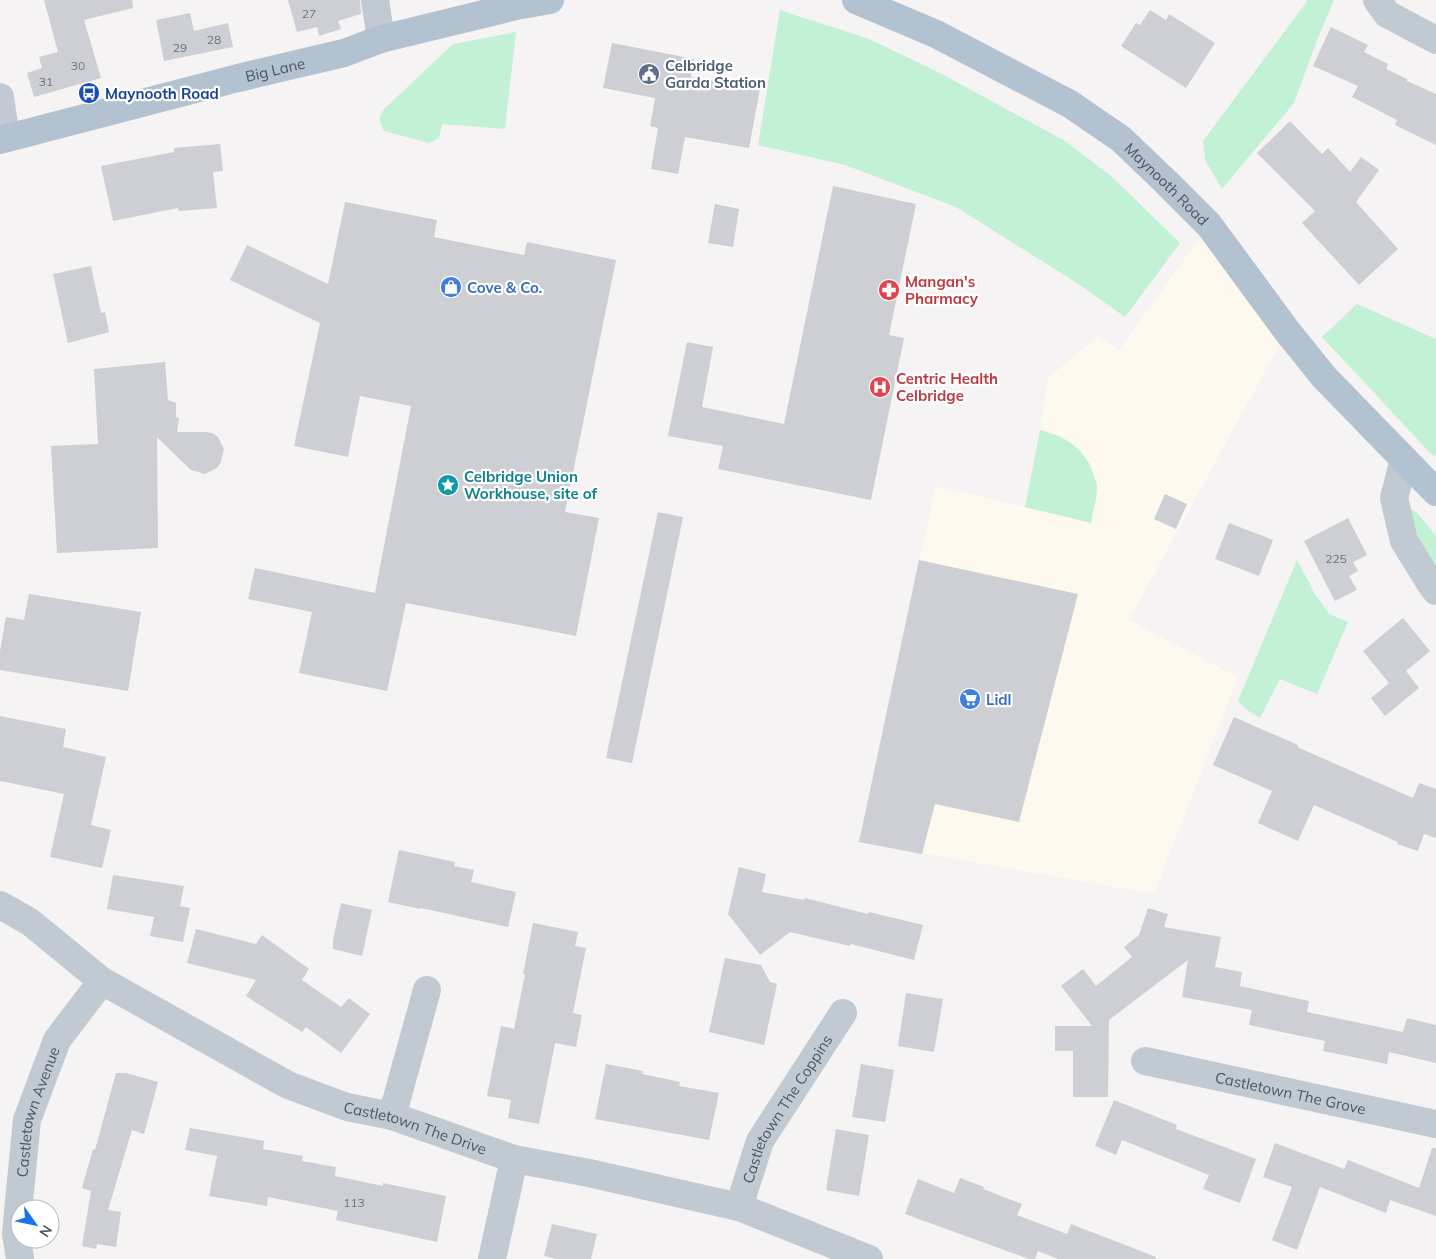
<svg xmlns="http://www.w3.org/2000/svg" width="1436" height="1259" font-family="Mulish,sans-serif">
	<style>
		.commercial { fill: #fdf9ef }
		.green { fill: #c3f1d5 }
		.building { fill: #cdcfd5 }
		.lines { fill: none; stroke-linecap: round; stroke-linejoin: round }
		.minor { stroke: #c1cad2; stroke-width: 28 }
		.major { stroke: #b3c2d1; stroke-width: 28 }
		.labels { text-anchor: middle; dominant-baseline: central; stroke-width: 4.5; stroke-linejoin: round; paint-order: stroke }
		.number-label { font-size: 12px; fill: #6b747e }
		.service-label { font-size: 15px; font-weight: bold; fill: #4e5e75; stroke: #fff; text-anchor: start }
		.street-label { font-size: 15px; fill: #4a5661; stroke: #fff }
		.transit-label { font-size: 15px; font-weight: bold; fill: #164399; stroke: #fff; text-anchor: start }
		.health-label { font-size: 15px; font-weight: bold; fill: #be3a42; stroke: #fff; text-anchor: start }
		.shop-label { font-size: 15px; font-weight: bold; fill: #366cbe; stroke: #fff; text-anchor: start }
		.culture-label { font-size: 15px; font-weight: bold; fill: #0d838f; stroke: #fff; text-anchor: start }
	</style>
	<rect width="100%" height="100%" fill="#f5f3f3"/>
	<polygon class="commercial" points="1209,225 1287,331 1129,620 1238,677 1154,894 859,842 928,521 935,486 1025,507 1040,430 1048,378 1098,336 1119,350"/>
	<g class="green">
		<polygon points="1308,0 1334,0 1317,40 1294,103 1222,189 1205,160 1203,141"/>
		<polygon points="780,10 869,39 940,73 1065,141 1110,175 1180,243 1125,317 1080,285 956,207 845,165 758,145"/>
		<polygon points="516,32 505,129 442,124 439,138 429,143 384,131 379,120 383,110 453,44"/>
		<polygon points="1357,304 1436,339 1436,456 1432,455 1322,337"/>
		<path d="M1040,430C1066,436 1087,450 1094,476C1095,480 1097,484 1097,487C1097,499 1093,511 1091,523L1025,507Z"/>
		<polygon points="1407,507 1417,513 1436,536 1436,572 1410,525"/>
		<polygon points="1297,560 1315,594 1329,614 1348,622 1317,694 1280,679 1260,718 1247,710 1238,701"/>
	</g>
	<g class="building">
		<polygon points="44,0 132,0 133,8 84,20 101,78 34,97 27,73 42,68 39,57 58,52"/>
		<polygon points="288,0 360,0 361,14 338,21 341,29 319,36 317,27 297,32"/>
		<polygon points="1150,10 1166,20 1169,14 1215,43 1186,88 1121,46 1136,23 1140,25"/>
		<polygon points="190,13 194,31 228,23 233,47 164,61 156,20"/>
		<polygon points="1331,27 1368,45 1364,52 1388,64 1386,69 1407,79 1407,81 1436,94 1436,145 1395,125 1397,120 1352,97 1358,86 1313,66"/>
		<polygon points="612,43 694,59 691,77 760,89 749,148 685,137 678,174 651,169 658,128 650,126 655,98 603,88"/>
		<polygon points="1290,121 1322,154 1328,148 1350,172 1361,157 1379,170 1356,202 1398,249 1359,285 1302,223 1315,211 1257,153"/>
		<polygon points="220,144 223,171 213,172 217,208 179,211 178,208 113,221 101,166 174,152 174,148"/>
		<polygon points="833,186 916,204 889,335 904,338 871,500 718,469 723,446 668,436 687,342 713,347 702,407 784,424"/>
		<polygon points="345,202 437,220 434,237 524,255 527,242 616,260 565,512 599,518 576,636 406,603 387,691 299,673 312,612 248,599 255,568 375,593 411,406 360,396 348,457 294,446 320,323 230,280 247,245 328,284"/>
		<polygon points="715,204 739,209 733,247 708,243"/>
		<polygon points="91,266 101,313 105,312 109,332 68,343 53,274"/>
		<polygon points="165,362 168,400 176,403 176,417 179,418 177,432 206,432 212,433 218,437 224,449 221,462 217,468 205,474 191,470 157,437 158,548 57,553 51,446 98,444 94,369"/>
		<polygon points="1165,494 1187,504 1176,529 1154,519"/>
		<polygon points="658,512 683,517 632,763 606,758"/>
		<polygon points="1348,518 1367,555 1353,562 1358,571 1349,576 1357,590 1335,601 1304,541"/>
		<polygon points="1229,523 1273,540 1259,576 1215,559"/>
		<polygon points="919,560 1078,594 1019,822 935,804 922,854 859,842"/>
		<polygon points="29,594 141,612 128,691 0,670 0,651 6,617 24,620"/>
		<polygon points="1403,618 1430,651 1406,671 1419,688 1385,716 1371,698 1389,683 1363,651"/>
		<polygon points="0,716 66,729 63,747 106,757 91,825 111,830 102,868 50,857 64,794 0,781"/>
		<polygon points="1234,717 1298,745 1297,747 1413,798 1419,783 1436,789 1436,838 1424,834 1418,851 1397,844 1398,842 1314,805 1298,841 1258,823 1272,791 1213,765"/>
		<polygon points="399,850 455,862 454,866 474,870 471,882 516,892 508,927 421,908 420,909 388,902"/>
		<polygon points="739,867 766,874 762,892 804,900 805,898 868,914 869,912 923,925 914,960 851,944 850,946 790,932 760,955 728,914"/>
		<polygon points="113,875 184,886 180,906 190,908 183,942 150,936 154,917 107,909"/>
		<polygon points="341,903 372,910 362,956 333,949 333,940"/>
		<polygon points="1148,908 1168,914 1164,927 1221,937 1215,967 1242,972 1240,986 1309,1001 1307,1012 1403,1032 1407,1018 1436,1025 1436,1063 1389,1052 1387,1064 1323,1051 1325,1041 1249,1025 1252,1010 1182,997 1188,960 1109,1020 1108,1097 1073,1097 1073,1051 1055,1051 1055,1026 1092,1026 1061,986 1083,969 1096,986 1132,957 1124,947 1139,935"/>
		<polygon points="533,923 578,932 575,946 586,948 573,1013 582,1015 576,1047 555,1043 539,1124 508,1118 511,1100 487,1096 501,1026 514,1029 525,974 523,974"/>
		<polygon points="196,929 256,944 262,935 309,969 302,980 341,1007 349,998 370,1014 341,1053 306,1027 302,1032 246,996 256,980 187,963"/>
		<polygon points="725,958 761,965 770,982 777,984 764,1045 709,1032"/>
		<polygon points="906,993 943,999 934,1052 898,1046"/>
		<polygon points="606,1064 643,1071 642,1074 680,1082 679,1086 719,1093 709,1140 595,1119"/>
		<polygon points="861,1064 894,1070 885,1122 852,1117"/>
		<polygon points="116,1073 126,1073 158,1082 144,1134 132,1130 108,1210 121,1212 116,1247 97,1244 96,1249 82,1246 91,1191 82,1188 93,1149 95,1150"/>
		<polygon points="1114,1100 1177,1125 1176,1129 1256,1159 1240,1203 1203,1189 1209,1175 1122,1140 1116,1155 1095,1146"/>
		<polygon points="190,1128 264,1141 263,1149 303,1156 302,1161 336,1167 335,1176 383,1186 383,1183 446,1196 437,1242 336,1220 338,1211 268,1197 267,1206 209,1196 217,1156 185,1150"/>
		<polygon points="836,1129 869,1135 859,1196 826,1190"/>
		<polygon points="1275,1143 1344,1169 1348,1160 1419,1188 1432,1148 1436,1148 1436,1216 1390,1200 1386,1213 1320,1187 1297,1250 1272,1240 1292,1187 1263,1177"/>
		<polygon points="960,1178 984,1187 983,1189 1022,1204 1017,1215 1067,1234 1071,1224 1156,1257 1156,1259 1058,1259 1038,1251 1035,1259 1029,1259 905,1214 918,1179 954,1193"/>
		<polygon points="552,1224 597,1234 591,1259 556,1259 544,1256"/>
	</g>
	<g class="lines">
		<g class="minor">
			<polyline points="375,0 381,39"/>
			<polyline points="1377,0 1387,14 1436,40"/>
			<polyline points="0,97 6,138"/>
			<polyline points="1404,459 1394,498 1404,541 1430,583 1436,591"/>
			<path id="s1" d="M0,905L30,922L102,981L288,1085L347,1107L392,1116L514,1159L589,1173L739,1207L869,1259"/>
			<path id="s2" d="M1145,1061L1436,1124"/>
			<polyline points="392,1116 427,990"/>
			<path id="s3" d="M739,1207L760,1141L843,1013"/>
			<path id="s4" d="M20,1259L16,1234L18,1211L27,1120L57,1040L102,981"/>
			<polyline points="492,1259 514,1159"/>
		</g>
		<g class="major">
			<path id="s5" d="M856,0L936,34L1070,104L1121,139L1166,182L1209,225L1287,331L1324,377L1436,492"/>
			<path id="s6" d="M0,140L238,78L344,53L381,39L516,6L550,0"/>
		</g>
	</g>
	<defs>
		<g id="civic-disc" transform="scale(1.125)"><circle r="9.5" fill="#5c6f8a" stroke="#fff"/><path d="M-.6-6.5H3V-4.5H.6V-3L4-1V1h2V6H-6V1h2V-1L-.6-3ZM-1.2 2.5V6h2.4V2.5Z" fill="#fff"/></g>
		<g id="bus-disc" transform="scale(1.125)"><circle r="9.5" fill="#1a4fb4" stroke="#fff"/><path d="M-5-6H5V4H4V6H2V4H-2V6H-4V4H-5ZM-3.5-4V0h7V-4ZM-3.5 1.2v1.5H-2V1.2ZM2 1.2v1.5H3.5V1.2Z" fill="#fff"/></g>
		<g id="shop-disc" transform="scale(1.125)"><circle r="9.5" fill="#3f7fe0" stroke="#fff"/><path d="M-5-2.5h2.3a2.7 3.5 0 0 1 5.4 0H5L5.5 6h-11ZM-1.5-2.5h3a1.5 2.3 0 0 0-3 0Z" fill="#fff"/></g>
		<g id="pharmacy-disc" transform="scale(1.125)"><circle r="9.5" fill="#e0444e" stroke="#fff"/><path d="M-2-6h4v4h4v4h-4v4h-4v-4h-4v-4h4Z" fill="#fff"/></g>
		<g id="hospital-disc" transform="scale(1.125)"><circle r="9.5" fill="#e0444e" stroke="#fff"/><path d="M-5-5h3v3.5h4V-5h3V5h-3V1.5h-4V5h-3Z" fill="#fff"/></g>
		<g id="sight-disc" transform="scale(1.125)"><circle r="9.5" fill="#0f9aa8" stroke="#fff"/><path d="M0-6L1.8-2.2L6-1.7L2.9 1.2L3.7 5.4L0 3.3L-3.7 5.4L-2.9 1.2L-6-1.7L-1.8-2.2Z" fill="#fff"/></g>
		<g id="supermarket-disc" transform="scale(1.125)"><circle r="9.5" fill="#3f7fe0" stroke="#fff"/><path d="M-6-5.5h2.5l.6 2H6L4.5 2H-2.5L-4.4-4H-6ZM-1.5 3.2a1.3 1.3 0 1 0 .1 0ZM3 3.2a1.3 1.3 0 1 0 .1 0Z" fill="#fff"/></g>
	</defs>
	<g fill-rule="evenodd">
		<use href="#civic-disc" x="649" y="74"/>
		<use href="#bus-disc" x="89" y="93"/>
		<use href="#shop-disc" x="451" y="287"/>
		<use href="#pharmacy-disc" x="889" y="290"/>
		<use href="#hospital-disc" x="880" y="387"/>
		<use href="#sight-disc" x="448" y="485"/>
		<use href="#supermarket-disc" x="970" y="699"/>
	</g>
	<g class="labels">
		<g class="number-label">
			<text x="309" y="13">27</text>
			<text x="214" y="39">28</text>
			<text x="180" y="47">29</text>
			<text x="78" y="65">30</text>
			<text x="46" y="81">31</text>
			<text x="1336" y="558">225</text>
			<text x="354" y="1202">113</text>
		</g>
		<g class="service-label">
			<text x="665" y="65">Celbridge<tspan x="665" dy="17">Garda Station</tspan></text>
		</g>
		<g class="street-label">
			<text stroke="none"><textPath href="#s6" startOffset="284">Big Lane</textPath></text>
			<text stroke="none"><textPath href="#s5" startOffset="364">Maynooth Road</textPath></text>
			<text stroke="none"><textPath href="#s2" startOffset="149">Castletown The Grove</textPath></text>
			<text stroke="none"><textPath href="#s3" startOffset="110">Castletown The Coppins</textPath></text>
			<text stroke="none"><textPath href="#s4" startOffset="150">Castletown Avenue</textPath></text>
			<text stroke="none"><textPath href="#s1" startOffset="475">Castletown The Drive</textPath></text>
		</g>
		<g class="transit-label">
			<text x="105" y="93">Maynooth Road</text>
		</g>
		<g class="health-label">
			<text x="905" y="281">Mangan's<tspan x="905" dy="17">Pharmacy</tspan></text>
			<text x="896" y="378">Centric Health<tspan x="896" dy="17">Celbridge</tspan></text>
		</g>
		<g class="shop-label">
			<text x="467" y="287">Cove &amp; Co.</text>
			<text x="986" y="699">Lidl</text>
		</g>
		<g class="culture-label">
			<text x="464" y="476">Celbridge Union<tspan x="464" dy="17">Workhouse, site of</tspan></text>
		</g>
	</g>
	<g transform="translate(35 1224) rotate(123)"><circle r="24" fill="#ffffff" stroke="#b7bbc0"/>
	<path d="M0-4L9 19L0 12L-9 19Z" fill="#1a73e8"/>
	<text y="-8" font-size="14" font-weight="bold" text-anchor="middle" fill="#4a5661">N</text>
	</g>
</svg>
